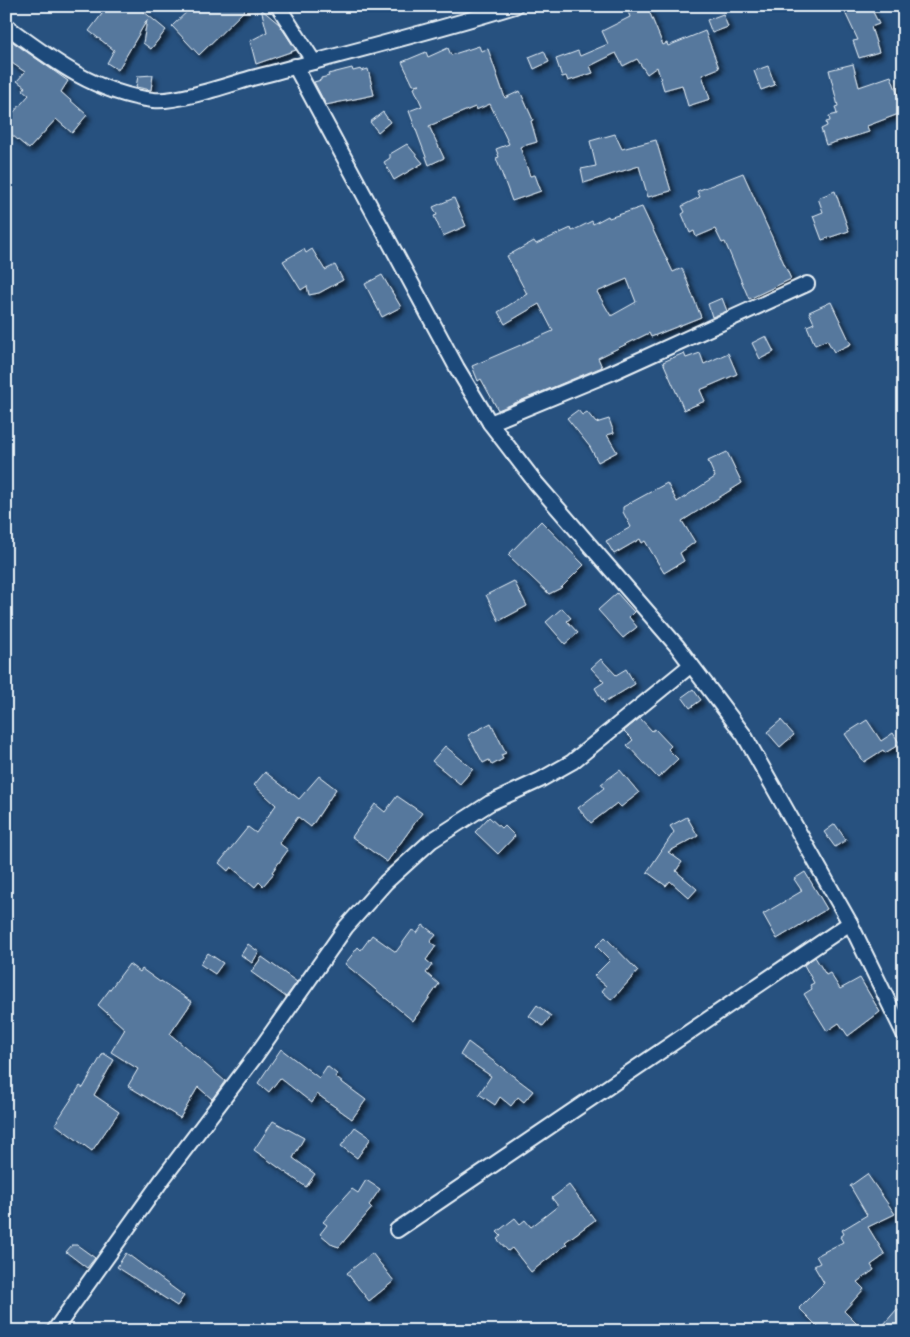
<svg xmlns="http://www.w3.org/2000/svg" width="910" height="1337" font-family="Pangolin,sans-serif">
	<style>
		.building { fill: #57789d; stroke: #e8f1f8; fill-rule: evenodd; filter: url(#shadow) }
		.lines { fill: none; stroke-linecap: round; stroke-linejoin: round }
		.minor-casing { stroke: #e8f1f8; stroke-width: 18 }
		.minor { stroke: #1f4a7a; stroke-width: 14 }
	</style>
	<defs>
		<filter id="shadow"><feDropShadow dx="4" dy="4" stdDeviation="2.5" flood-color="#0009"/></filter>
	</defs>
	<rect width="100%" height="100%" fill="#27517f"/>
	<filter id="ink" filterUnits="userSpaceOnUse"><feTurbulence type="fractalNoise" baseFrequency=".02" numOctaves="2"/><feDisplacementMap in="SourceGraphic" scale="10" xChannelSelector="R" yChannelSelector="G"/><feConvolveMatrix kernelMatrix="1 2 1 2 8 2 1 2 1" color-interpolation-filters="sRGB"/></filter>
	<g filter="url(#ink)">
		<g class="building">
			<polygon points="108,6 137,6 166,30 151,49 143,43 147,20 118,70 107,63 114,50 89,31"/>
			<polygon points="193,6 249,6 199,55 172,26"/>
			<polygon points="626,6 647,6 663,45 667,43 668,46 705,31 719,68 702,75 710,99 688,106 682,85 664,90 657,67 647,74 637,59 623,66 616,53 590,66 593,73 568,81 566,76 562,77 556,59 578,51 580,56 608,44 602,31 630,17"/>
			<polygon points="842,6 870,6 879,24 871,27 879,52 859,58 853,41 858,40"/>
			<polygon points="261,9 279,24 296,50 256,64 250,41 267,32"/>
			<polygon points="723,14 728,27 712,33 707,20"/>
			<polygon points="6,37 68,81 61,92 87,115 72,133 56,119 29,149 6,130 6,121 29,95 23,90 25,87 17,81 25,72 6,59"/>
			<polygon points="479,46 481,51 488,49 505,98 520,91 533,120 531,121 537,142 520,147 530,176 535,175 541,191 512,201 496,158 499,157 496,149 509,144 490,104 476,110 475,107 429,126 444,158 429,165 409,111 422,106 414,88 420,84 413,85 402,62 426,52 428,57 448,48 451,55"/>
			<polygon points="544,51 549,62 534,69 529,57"/>
			<polygon points="853,64 859,87 891,76 904,112 867,126 869,132 826,145 821,129 827,126 826,122 830,121 829,116 837,114 835,107 838,106 829,70"/>
			<polygon points="768,66 775,85 761,90 754,71"/>
			<polygon points="352,68 353,71 361,69 361,71 368,69 374,95 326,105 314,82 321,80 321,78 329,76 328,74"/>
			<polygon points="153,75 151,90 136,87 138,76"/>
			<polygon points="383,112 390,122 378,132 370,122"/>
			<polygon points="615,134 622,149 656,140 671,191 648,197 639,166 584,183 581,169 596,166 590,141"/>
			<polygon points="407,144 423,163 394,180 384,162 390,158 390,154"/>
			<polygon points="743,173 791,279 749,299 725,242 722,243 715,229 696,237 694,231 690,233 682,214 685,212 682,206 700,197 697,191"/>
			<polygon points="835,191 849,231 822,240 813,216 823,212 818,198"/>
			<polygon points="454,198 466,226 443,236 434,216 437,215 433,207"/>
			<path d="M642,207L673,272L682,268L701,317L651,337L649,333L598,358L602,367L498,410L481,379L478,381L472,366L553,331L539,304L505,324L498,312L527,294L507,256L534,241L536,244L571,228L572,231L592,221L593,224L608,216L609,218ZM627,279L636,302L611,316L597,292Z"/>
			<polygon points="304,249 306,253 312,249 325,270 335,265 343,280 319,293 309,295 307,286 301,290 283,261"/>
			<polygon points="382,275 401,307 382,317 365,284"/>
			<polygon points="722,298 727,311 712,317 708,304"/>
			<polygon points="831,302 851,344 834,352 827,340 815,345 807,326 814,323 809,312"/>
			<polygon points="766,336 774,352 760,359 752,343"/>
			<polygon points="684,353 686,358 700,353 704,364 728,353 737,374 700,390 705,401 684,410 663,362"/>
			<polygon points="578,410 582,415 587,412 596,423 609,419 614,433 607,435 617,452 598,462 590,447 567,418"/>
			<polygon points="727,452 742,483 682,521 695,542 680,553 684,561 664,573 645,541 642,543 640,539 614,554 606,541 631,527 623,512 623,507 667,483 677,502 715,477 708,461"/>
			<polygon points="541,521 584,565 561,588 549,594 508,555"/>
			<polygon points="514,581 527,606 499,621 486,595"/>
			<polygon points="617,593 634,612 629,617 637,627 623,638 598,610"/>
			<polygon points="562,608 571,618 567,621 578,633 565,644 546,622"/>
			<polygon points="601,659 616,675 626,669 635,684 604,703 595,688 604,682 591,668"/>
			<polygon points="693,689 701,700 690,708 682,697"/>
			<polygon points="640,718 652,731 655,729 671,746 668,749 678,759 658,778 627,745 633,740 624,731"/>
			<polygon points="781,720 794,735 780,747 767,732"/>
			<polygon points="867,720 881,741 893,733 900,744 885,753 883,750 864,762 845,734"/>
			<polygon points="491,723 506,753 501,755 503,759 492,765 489,760 483,763 468,735"/>
			<polygon points="445,746 473,769 460,784 432,761"/>
			<polygon points="620,770 639,793 621,807 617,803 591,823 578,808 604,788 601,784"/>
			<polygon points="265,772 299,799 319,776 336,789 311,827 298,817 279,843 288,850 272,872 274,873 263,886 259,882 255,887 231,867 228,871 219,863 248,827 256,833 276,805 254,785"/>
			<polygon points="397,796 422,813 387,862 352,837 375,804 385,812"/>
			<polygon points="489,817 501,828 504,825 515,836 498,854 475,832"/>
			<polygon points="687,817 698,836 668,852 682,862 676,871 697,889 689,898 670,881 666,886 647,872 674,832 670,826"/>
			<polygon points="835,824 846,840 835,847 824,832"/>
			<polygon points="805,872 827,909 777,939 763,914 802,891 794,879"/>
			<polygon points="423,925 436,935 430,942 436,946 426,960 432,965 426,973 439,984 413,1021 345,964 358,947 361,950 372,935 396,952 412,930 417,933"/>
			<polygon points="605,937 638,971 612,1000 602,991 606,986 594,976 610,960 596,946"/>
			<polygon points="248,944 259,952 252,963 241,955"/>
			<polygon points="208,953 223,963 215,974 200,964"/>
			<polygon points="262,957 297,982 286,997 251,972"/>
			<polygon points="815,957 826,975 830,973 840,989 860,978 880,1012 848,1036 839,1023 827,1031 804,994 812,989 810,985 814,983 804,965"/>
			<polygon points="129,964 140,972 142,969 160,982 161,981 192,1002 170,1034 225,1081 212,1099 198,1087 180,1118 128,1086 138,1069 111,1052 125,1029 98,1005"/>
			<polygon points="537,1005 551,1016 543,1026 529,1016"/>
			<polygon points="468,1042 533,1091 524,1102 518,1097 511,1106 500,1097 495,1105 479,1094 491,1076 460,1055"/>
			<polygon points="281,1049 319,1078 327,1066 337,1074 335,1077 366,1100 352,1119 317,1094 312,1103 280,1078 269,1092 258,1083"/>
			<polygon points="103,1053 114,1060 94,1095 119,1112 92,1151 55,1124 80,1086 83,1088"/>
			<polygon points="273,1121 304,1138 293,1158 315,1174 306,1187 254,1150"/>
			<polygon points="355,1127 371,1138 357,1158 341,1146"/>
			<polygon points="867,1174 895,1214 868,1227 885,1255 871,1265 874,1270 857,1282 864,1289 844,1311 864,1331 822,1331 799,1308 824,1283 814,1266 820,1263 816,1256 843,1242 840,1237 844,1234 842,1230 867,1215 850,1186"/>
			<polygon points="366,1180 380,1189 369,1205 372,1208 339,1247 333,1245 320,1234 327,1225 323,1222 352,1189 358,1193"/>
			<polygon points="569,1185 595,1220 565,1242 567,1244 531,1272 512,1248 508,1251 497,1239 501,1236 497,1232 515,1218 520,1224 525,1220 531,1227 558,1206 552,1198"/>
			<polygon points="72,1245 77,1245 95,1258 87,1268 66,1252"/>
			<polygon points="126,1253 184,1296 177,1306 117,1267"/>
			<polygon points="372,1253 394,1281 369,1301 347,1273"/>
			<polygon points="897,1309 904,1315 904,1331 878,1331"/>
		</g>
		<g class="lines">
			<g class="minor-casing">
				<g id="minor">
					<polyline points="278,6 314,62"/>
					<path d="M6,26C52,60 95,93 153,100C176,103 228,85 252,78C339,55 428,33 515,6"/>
					<polyline points="295,66 457,368 490,423 536,483 677,646 744,735 850,923 904,1034"/>
					<polyline points="490,423 611,373 807,284"/>
					<polyline points="397,1230 850,923"/>
					<polyline points="54,1331 164,1177 254,1058 346,927 386,882 431,841 490,803 540,780 572,762 691,665"/>
				</g>
			</g>
			<use href="#minor" class="minor"/>
		</g>
	</g>
	<rect width="910" height="1337" fill="none" stroke="#1f4a7a" stroke-width="25"/>
	<rect x="12" y="12" width="885" height="1312" fill="none" stroke="#e8f1f8" stroke-width="2" filter="url(#ink)"/>
</svg>
